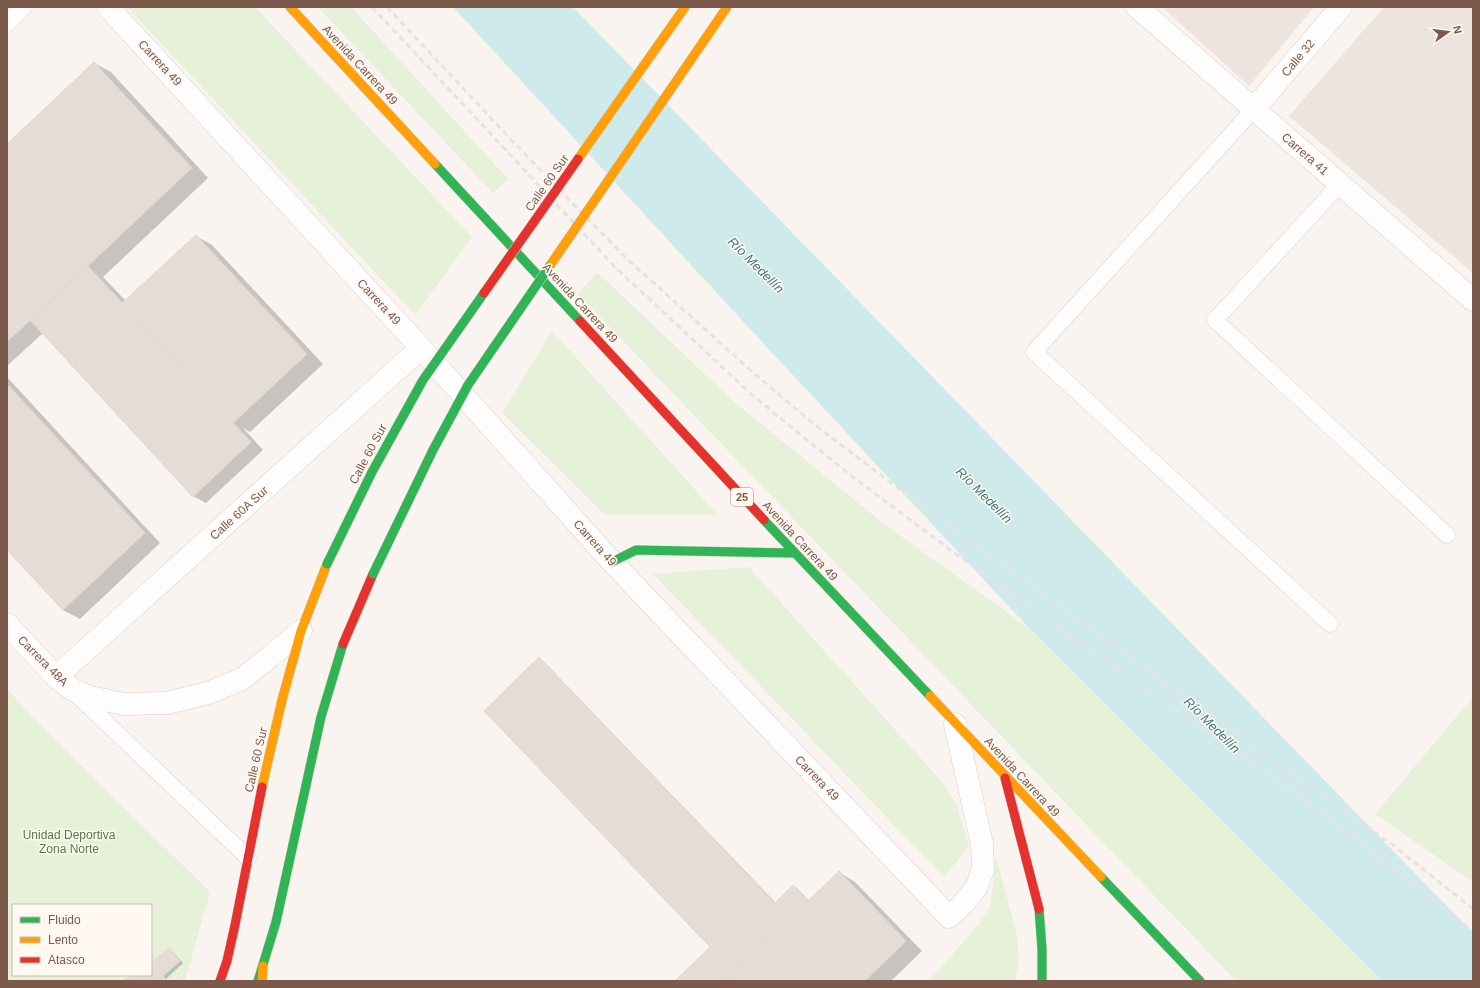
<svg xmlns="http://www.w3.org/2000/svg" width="1480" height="988" font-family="Arial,sans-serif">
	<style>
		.industrial { fill: #ede4df }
		.green { fill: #e7f0d9; fill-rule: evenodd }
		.water { fill: #cfeaeb }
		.shadow { fill: #0003 }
		.building { fill: #e6dcd6; stroke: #e3d7d0 }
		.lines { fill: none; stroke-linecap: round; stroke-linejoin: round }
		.lane-casing { stroke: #d9d0cb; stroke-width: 17 }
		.street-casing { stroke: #d9d0cb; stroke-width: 23 }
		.fast-casing { stroke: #dad1cc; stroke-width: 10 }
		.slow-casing { stroke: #dad1cc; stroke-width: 10 }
		.jam-casing { stroke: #dad1cc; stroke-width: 10 }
		.lane { stroke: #fefdfd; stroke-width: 16 }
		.street { stroke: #fefdfd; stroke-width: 22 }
		.fast { stroke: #30b455; stroke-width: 9 }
		.slow { stroke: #ff9f0a; stroke-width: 9 }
		.jam { stroke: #e5322d; stroke-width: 9 }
		.rail { stroke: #e5e3e6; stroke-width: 3; stroke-dasharray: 6 4; stroke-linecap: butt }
		.fast-bridge-casing { stroke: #dad1cc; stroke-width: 10; stroke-linecap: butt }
		.slow-bridge-casing { stroke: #dad1cc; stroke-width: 10; stroke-linecap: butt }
		.jam-bridge-casing { stroke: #dad1cc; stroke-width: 10; stroke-linecap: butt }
		.fast-bridge { stroke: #30b455; stroke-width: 9 }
		.slow-bridge { stroke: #ff9f0a; stroke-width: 9 }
		.jam-bridge { stroke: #e5322d; stroke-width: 9 }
		.labels { text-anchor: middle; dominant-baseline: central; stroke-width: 3; stroke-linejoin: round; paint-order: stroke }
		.shield { fill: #fff9f2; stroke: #a3897d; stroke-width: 1 }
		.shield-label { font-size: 11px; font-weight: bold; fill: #7b594b }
		.street-label { font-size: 12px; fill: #7b594b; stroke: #fff9f2 }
		.park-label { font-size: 12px; fill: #557a40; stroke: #fff9f2 }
		.water-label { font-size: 13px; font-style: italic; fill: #3d7a80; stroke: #fff9f2 }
	</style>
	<rect width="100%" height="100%" fill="#f9f4ef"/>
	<g class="industrial">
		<polygon points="1162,7 1314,7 1249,86"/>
		<polygon points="1384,7 1473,7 1473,273 1289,116"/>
	</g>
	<g class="green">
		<polygon points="127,7 255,7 472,237 415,315"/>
		<polygon points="318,7 351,7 508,179 493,193"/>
		<polygon points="597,272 733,401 884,524 1029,628 1382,981 1236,981 578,294"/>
		<polygon points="552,331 718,515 605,515 502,413"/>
		<polygon points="749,567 943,783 957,806 969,846 944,877 653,574"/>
		<path d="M7,689L53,738L210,892L185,981H7ZM13,905H151V975H13Z"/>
		<polygon points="1473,697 1473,882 1375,814"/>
		<polygon points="996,856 1017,936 1019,959 1015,981 931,981 930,980 979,924 990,907"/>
	</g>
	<polygon class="water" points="453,7 573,7 1473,933 1473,981 1382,981 1029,628 775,356"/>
	<g class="shadow">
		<polygon points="94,63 111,72 208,178 103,277 126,301 196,236 212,245 323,364 250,432 243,428 263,450 206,503 193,496 43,333 7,366 7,145"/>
		<polygon points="7,377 160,543 80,619 63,610 7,549"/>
		<polygon points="539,659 543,661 776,903 793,886 797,888 809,901 839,872 855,882 922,951 891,981 677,981 712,947"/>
		<polygon points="169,949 173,952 183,963 166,979 168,981 125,981 132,975 151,975 151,963 153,964"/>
	</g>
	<g class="building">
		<polygon points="94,62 192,168 7,342 7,144"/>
		<polygon points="196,235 307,354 233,423 122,303"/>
		<polygon points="88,266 251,442 193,497 30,320"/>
		<polygon points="7,384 145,533 63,610 7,550"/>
		<polygon points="539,657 775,903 793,885 808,901 726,981 675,981 710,947 484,711"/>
		<polygon points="839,871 906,941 865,981 726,981"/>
		<polygon points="169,948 180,961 163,976 167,981 124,981 131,975 151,975 151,963"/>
	</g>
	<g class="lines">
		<g class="lane-casing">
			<g id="lane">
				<polyline points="7,24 24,7"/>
				<polyline points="1254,109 1034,352 1330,624"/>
				<polyline points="1340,184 1215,320 1447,535"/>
				<polyline points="76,694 248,858"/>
			</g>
		</g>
		<g class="street-casing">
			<g id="street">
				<polyline points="108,7 421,348 612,562 949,917 962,905 976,888 983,870 982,844 955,724"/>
				<polyline points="1137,7 1473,300"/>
				<polyline points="1254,109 1341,7"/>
				<polyline points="7,624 56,677 73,690 90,697 124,704 167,703 208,693 242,679 271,656 301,631"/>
				<polyline points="56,677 421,348"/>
			</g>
		</g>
		<g class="fast-casing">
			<g id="fast">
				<polyline points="435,164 580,321"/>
				<polyline points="764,520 930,696"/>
				<polyline points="612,562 636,550 794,553"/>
				<polyline points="1101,877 1200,981"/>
				<polyline points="1039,909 1042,949 1042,981"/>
				<polyline points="258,981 276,922 321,717 343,644"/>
			</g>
		</g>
		<g class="slow-casing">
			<g id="slow">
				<polyline points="290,7 435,164"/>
				<polyline points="930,696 1101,877"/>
				<polyline points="262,787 282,700 301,631 327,564"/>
				<polyline points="262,981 263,966"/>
			</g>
		</g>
		<g class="jam-casing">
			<g id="jam">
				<polyline points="580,321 764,520"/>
				<polyline points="343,644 373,574"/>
				<polyline points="1005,778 1039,909"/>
				<polyline points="220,981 227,961 235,925 262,787"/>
			</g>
		</g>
		<use href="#lane" class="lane"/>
		<use href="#street" class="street"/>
		<use href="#fast" class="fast"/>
		<use href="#slow" class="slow"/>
		<use href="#jam" class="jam"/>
		<g class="rail">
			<polyline points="372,7 615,267 751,394 850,475 956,554 1147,690 1307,801 1473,931"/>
			<polyline points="387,7 518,147 627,259 757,376 820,429 956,532 1394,846 1473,909"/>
		</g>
		<g class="fast-bridge-casing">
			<g id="fast-bridge">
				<polyline points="327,564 372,472 423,380 484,293"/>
				<polyline points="373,574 433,450 468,385 551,264"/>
			</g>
		</g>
		<g class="slow-bridge-casing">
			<g id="slow-bridge">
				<polyline points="578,159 685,7"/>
				<polyline points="551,264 727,7"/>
			</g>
		</g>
		<g class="jam-bridge-casing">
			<polyline id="jam-bridge" points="484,293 578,159"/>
		</g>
		<use href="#fast-bridge" class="fast-bridge"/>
		<use href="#slow-bridge" class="slow-bridge"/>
		<use href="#jam-bridge" class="jam-bridge"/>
	</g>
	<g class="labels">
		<rect class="shield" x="731" y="488" width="22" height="18" rx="3"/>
		<g class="shield-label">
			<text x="742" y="497">25</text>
		</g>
		<g class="street-label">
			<text transform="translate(1298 58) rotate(-50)">Calle 32</text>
			<text transform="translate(160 63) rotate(47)">Carrera 49</text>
			<text transform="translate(360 65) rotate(47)">Avenida Carrera 49</text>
			<text transform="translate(1305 154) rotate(41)">Carrera 41</text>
			<text transform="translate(547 183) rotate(-55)">Calle 60 Sur</text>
			<text transform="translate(379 302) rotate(47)">Carrera 49</text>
			<text transform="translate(580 303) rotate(47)">Avenida Carrera 49</text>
			<text transform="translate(368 454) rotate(-62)">Calle 60 Sur</text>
			<text transform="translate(239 513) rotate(-42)">Calle 60A Sur</text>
			<text transform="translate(800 541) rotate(47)">Avenida Carrera 49</text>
			<text transform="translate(595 543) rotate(48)">Carrera 49</text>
			<text transform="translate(43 661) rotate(45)">Carrera 48A</text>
			<text transform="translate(256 760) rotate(-77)">Calle 60 Sur</text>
			<text transform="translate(1022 777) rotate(47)">Avenida Carrera 49</text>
			<text transform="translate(817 778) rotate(46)">Carrera 49</text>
		</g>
		<g class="park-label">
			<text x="69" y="835">Unidad Deportiva<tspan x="69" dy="14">Zona Norte</tspan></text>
		</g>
		<g class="water-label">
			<text transform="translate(756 265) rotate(45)">Río Medellín</text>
			<text transform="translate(984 495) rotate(45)">Río Medellín</text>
			<text transform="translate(1212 725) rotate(45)">Río Medellín</text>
		</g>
	</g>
	<rect width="1480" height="988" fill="none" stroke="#7b594b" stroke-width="16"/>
	<rect x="12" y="904" width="140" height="72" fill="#fff9f2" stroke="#cab9af"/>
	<rect x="20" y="917" width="20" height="6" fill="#30b455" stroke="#cab9af"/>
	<text x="48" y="924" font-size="12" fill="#7b594b">Fluido</text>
	<rect x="20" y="937" width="20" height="6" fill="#ff9f0a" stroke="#cab9af"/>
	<text x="48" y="944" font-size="12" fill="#7b594b">Lento</text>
	<rect x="20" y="957" width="20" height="6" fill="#e5322d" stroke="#cab9af"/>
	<text x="48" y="964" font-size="12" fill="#7b594b">Atasco</text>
	<g transform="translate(1448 32) rotate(76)" stroke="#fff9f2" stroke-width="3" paint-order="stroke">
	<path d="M0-3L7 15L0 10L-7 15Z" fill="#7b594b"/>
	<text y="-6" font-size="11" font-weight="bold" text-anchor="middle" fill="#7b594b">N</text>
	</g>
</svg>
